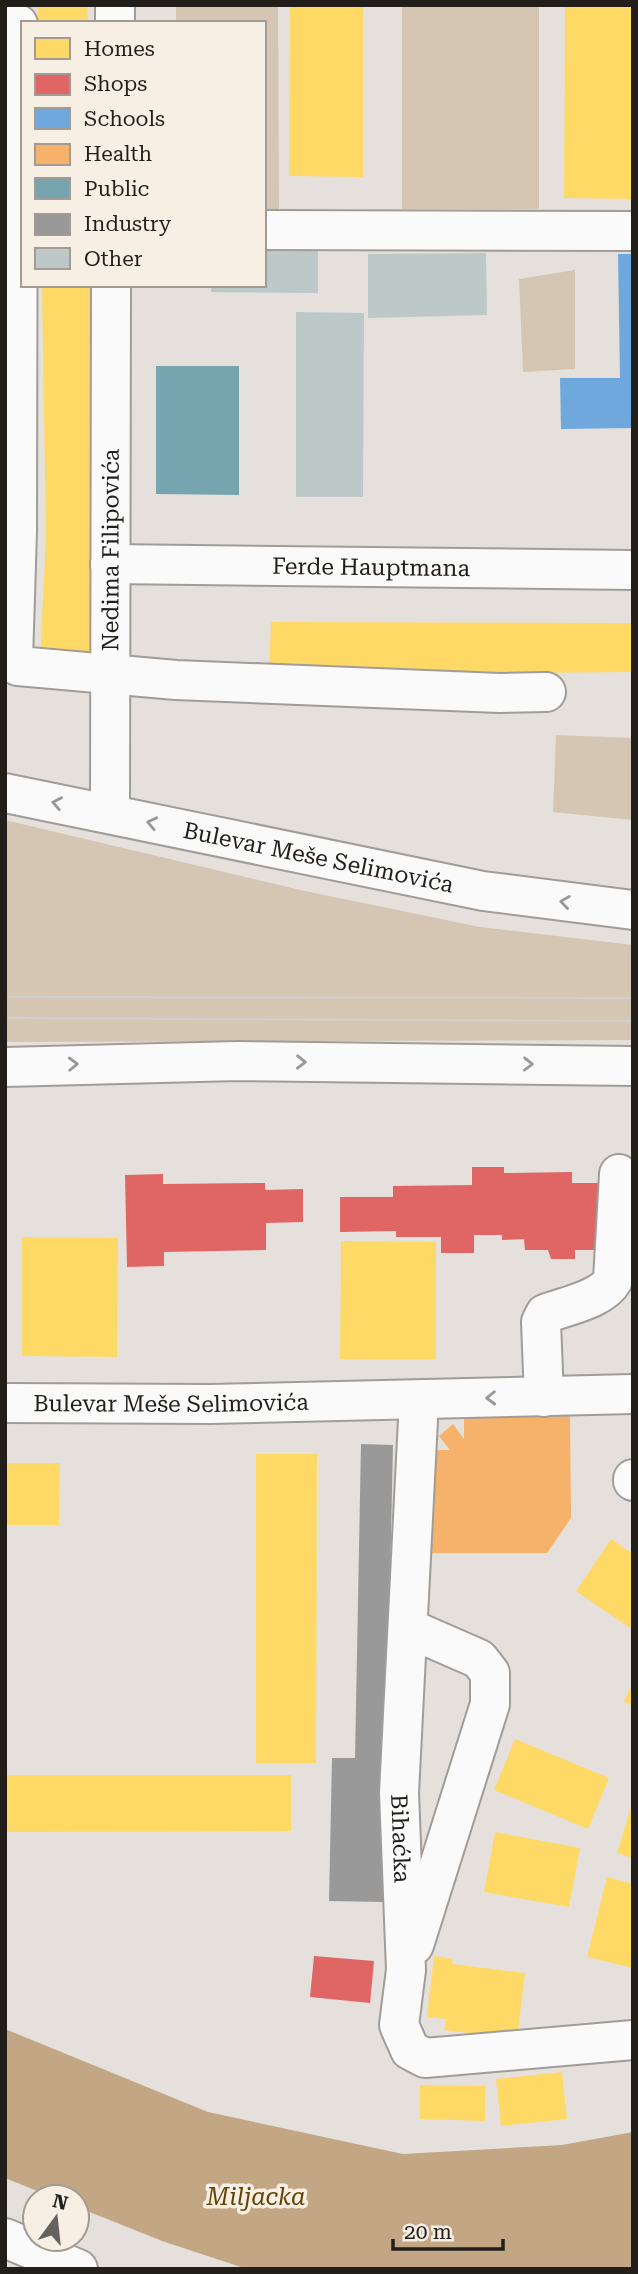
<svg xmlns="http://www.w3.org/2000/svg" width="638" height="2274" font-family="'Roboto Serif',serif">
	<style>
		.green { fill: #d4c6b3 }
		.water { fill: #c3a784 }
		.homes { fill: #ffd966 }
		.shops { fill: #e06666 }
		.schools { fill: #6fa8dc }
		.health { fill: #f6b26b }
		.public { fill: #76a5af }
		.industry { fill: #999 }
		.building { fill: #bcc9c8 }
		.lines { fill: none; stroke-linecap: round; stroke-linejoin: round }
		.minor-casing { stroke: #a09c98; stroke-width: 42 }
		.major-casing { stroke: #a09c98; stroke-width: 42 }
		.minor { stroke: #fbfafa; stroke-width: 38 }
		.major { stroke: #fbfafa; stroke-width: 38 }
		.tram { stroke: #d1d0ce; stroke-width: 2 }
		.oneway { stroke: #999796 }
		.labels { text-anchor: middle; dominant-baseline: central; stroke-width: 7; stroke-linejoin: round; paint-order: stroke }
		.street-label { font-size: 23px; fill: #221f1b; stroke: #f7eee4 }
		.water-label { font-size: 24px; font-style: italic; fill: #664202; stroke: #f7eee4 }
	</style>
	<rect width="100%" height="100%" fill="#e5e0db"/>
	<g class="green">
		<polygon points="176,5 278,5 279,211 264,211 264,23 176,23"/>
		<rect x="402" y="5" width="137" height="204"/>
		<polygon points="575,270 575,369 523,372 519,279"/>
		<polygon points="556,735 633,738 633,820 553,812"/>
		<polygon points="5,820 305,891 480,927 633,945 633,1040 5,1042"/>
	</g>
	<polygon class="water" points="5,2029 208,2112 403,2154 562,2145 633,2132 633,2269 247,2269 162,2241 77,2207 77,2197 52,2197 5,2178"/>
	<g class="homes">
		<polygon points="5,5 87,5 88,23 38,23 38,8 5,8"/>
		<polygon points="290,5 363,5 363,177 289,176"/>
		<polygon points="565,5 633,5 633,199 564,198"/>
		<polygon points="42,285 91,285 93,654 40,662 46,535"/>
		<polygon points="271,622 633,623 633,672 269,675"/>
		<polygon points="22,1237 118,1238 117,1357 22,1356"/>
		<polygon points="341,1241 436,1242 436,1359 340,1359"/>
		<polygon points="256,1454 317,1454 316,1763 256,1763"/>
		<polygon points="5,1463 60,1463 59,1525 5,1525"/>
		<polygon points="611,1539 633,1554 633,1630 576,1591"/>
		<polygon points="633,1684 633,1706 624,1701"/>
		<polygon points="515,1739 609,1778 588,1829 494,1790"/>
		<polygon points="5,1775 291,1775 291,1831 5,1832"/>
		<polygon points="632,1804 633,1804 633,1858 617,1853"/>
		<polygon points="495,1832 580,1848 569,1907 484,1892"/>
		<polygon points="607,1877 633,1884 633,1968 587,1957"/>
		<polygon points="434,1956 453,1959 452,1964 525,1973 517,2039 444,2030 446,2019 427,2017"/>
		<polygon points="562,2072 567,2119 501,2126 496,2079"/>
		<polygon points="420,2085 485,2086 485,2121 420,2119"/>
	</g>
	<g class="shops">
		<polygon points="472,1167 504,1167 504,1173 572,1172 572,1183 607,1183 608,1250 575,1250 575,1259 551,1259 548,1250 525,1250 524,1239 502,1240 502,1235 474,1235 474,1253 441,1253 441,1237 396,1237 396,1231 340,1232 340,1197 393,1197 393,1186 472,1185"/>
		<polygon points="163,1174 163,1184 265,1183 265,1190 303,1189 303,1222 266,1223 266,1250 164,1252 164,1266 127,1267 125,1175"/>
		<polygon points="314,1956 374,1961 370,2003 310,1997"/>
	</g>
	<polygon class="schools" points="618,254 633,254 633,428 561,429 560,378 620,378"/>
	<polygon class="health" points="570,1414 571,1518 547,1553 428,1553 428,1450 450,1450 439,1436 453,1424 464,1439 464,1415"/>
	<polygon class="public" points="156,366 239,366 239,495 156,494"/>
	<polygon class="industry" points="361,1444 393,1445 383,1902 329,1901 332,1758 355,1758"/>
	<g class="building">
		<polygon points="264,245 318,246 318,293 211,292 211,285 264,285"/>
		<polygon points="486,253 487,315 368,318 368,254"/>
		<polygon points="296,312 364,313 363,497 296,497"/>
	</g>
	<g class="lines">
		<g class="minor-casing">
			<g id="minor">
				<polyline points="115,23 115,5"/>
				<polyline points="5,24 18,24 17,531 13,661 18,666 176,680 500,693 546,692"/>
				<polyline points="264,230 633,231"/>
				<path id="s1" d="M110,564L633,570"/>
				<path id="s2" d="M110,814L111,285"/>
				<path d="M544,1397L541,1322L545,1314C565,1306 602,1300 613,1280L619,1174"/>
				<path id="s3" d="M419,1400L399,1793L406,1970L399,2025L410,2050L425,2058L633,2040"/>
				<path id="s4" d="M5,1403L210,1404L633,1394"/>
				<polyline points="633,1479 633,1481"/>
				<polyline points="408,1628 479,1659 490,1673 490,1704 414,1945"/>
				<polyline points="5,2238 78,2269"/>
			</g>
		</g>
		<g class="major-casing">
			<g id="major">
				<path id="s5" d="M5,793L483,891L633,910"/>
				<polyline points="5,1067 238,1061 633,1066"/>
			</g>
		</g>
		<use href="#minor" class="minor"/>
		<use href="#major" class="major"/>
		<g class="tram">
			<polyline points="5,997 633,998"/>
			<polyline points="5,1018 633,1021"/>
		</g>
	</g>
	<defs><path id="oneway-chevron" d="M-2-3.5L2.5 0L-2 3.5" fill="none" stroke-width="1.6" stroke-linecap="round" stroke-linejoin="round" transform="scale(1.75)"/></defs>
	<g class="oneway">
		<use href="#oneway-chevron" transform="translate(57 803) rotate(-169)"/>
		<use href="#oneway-chevron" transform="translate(152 823) rotate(-168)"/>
		<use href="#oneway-chevron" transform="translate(565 902) rotate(-172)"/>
		<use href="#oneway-chevron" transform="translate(301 1062) rotate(1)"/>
		<use href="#oneway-chevron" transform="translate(73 1064) rotate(-2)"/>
		<use href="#oneway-chevron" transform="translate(528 1064) rotate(1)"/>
		<use href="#oneway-chevron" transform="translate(491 1398) rotate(178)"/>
	</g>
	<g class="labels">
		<g class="street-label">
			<text stroke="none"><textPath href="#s2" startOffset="264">Nedima Filipovića</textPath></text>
			<text stroke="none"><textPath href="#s1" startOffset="261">Ferde Hauptmana</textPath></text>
			<text stroke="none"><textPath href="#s5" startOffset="320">Bulevar Meše Selimovića</textPath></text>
			<text stroke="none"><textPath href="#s4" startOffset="166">Bulevar Meše Selimovića</textPath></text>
			<text stroke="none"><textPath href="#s3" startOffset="439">Bihaćka</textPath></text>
		</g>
		<g class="water-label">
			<text x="256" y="2197">Miljacka</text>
		</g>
	</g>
	<rect width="638" height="2274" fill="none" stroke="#221f1b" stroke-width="14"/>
	<rect x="21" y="21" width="245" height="266" fill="#f7eee4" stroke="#a29b94" stroke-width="2"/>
	<rect x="35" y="38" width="35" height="21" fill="#ffd966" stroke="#a29b94" stroke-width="2"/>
	<text x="84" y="56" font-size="21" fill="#221f1b">Homes</text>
	<rect x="35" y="74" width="35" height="21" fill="#e06666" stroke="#a29b94" stroke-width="2"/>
	<text x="84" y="91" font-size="21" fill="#221f1b">Shops</text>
	<rect x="35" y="108" width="35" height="21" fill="#6fa8dc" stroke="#a29b94" stroke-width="2"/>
	<text x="84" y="126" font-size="21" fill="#221f1b">Schools</text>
	<rect x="35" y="144" width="35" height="21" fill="#f6b26b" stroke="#a29b94" stroke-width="2"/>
	<text x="84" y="161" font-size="21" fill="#221f1b">Health</text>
	<rect x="35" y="178" width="35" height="21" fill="#76a5af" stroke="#a29b94" stroke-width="2"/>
	<text x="84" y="196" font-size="21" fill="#221f1b">Public</text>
	<rect x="35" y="214" width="35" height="21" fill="#999999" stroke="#a29b94" stroke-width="2"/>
	<text x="84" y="231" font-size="21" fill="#221f1b">Industry</text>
	<rect x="35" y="248" width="35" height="21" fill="#bcc9c8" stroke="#a29b94" stroke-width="2"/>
	<text x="84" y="266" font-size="21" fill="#221f1b">Other</text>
	<g transform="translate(56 2218) rotate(15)"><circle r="33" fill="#f7eee4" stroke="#a29b94" stroke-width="2"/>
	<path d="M0-5L12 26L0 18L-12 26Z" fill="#66635e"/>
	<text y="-10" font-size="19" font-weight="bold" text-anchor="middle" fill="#221f1b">N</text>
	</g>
	<path d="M393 2239v10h110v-10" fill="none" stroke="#221f1b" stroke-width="3.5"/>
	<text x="404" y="2239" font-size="21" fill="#221f1b" stroke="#f7eee4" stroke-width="5" paint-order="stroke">20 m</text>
</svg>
